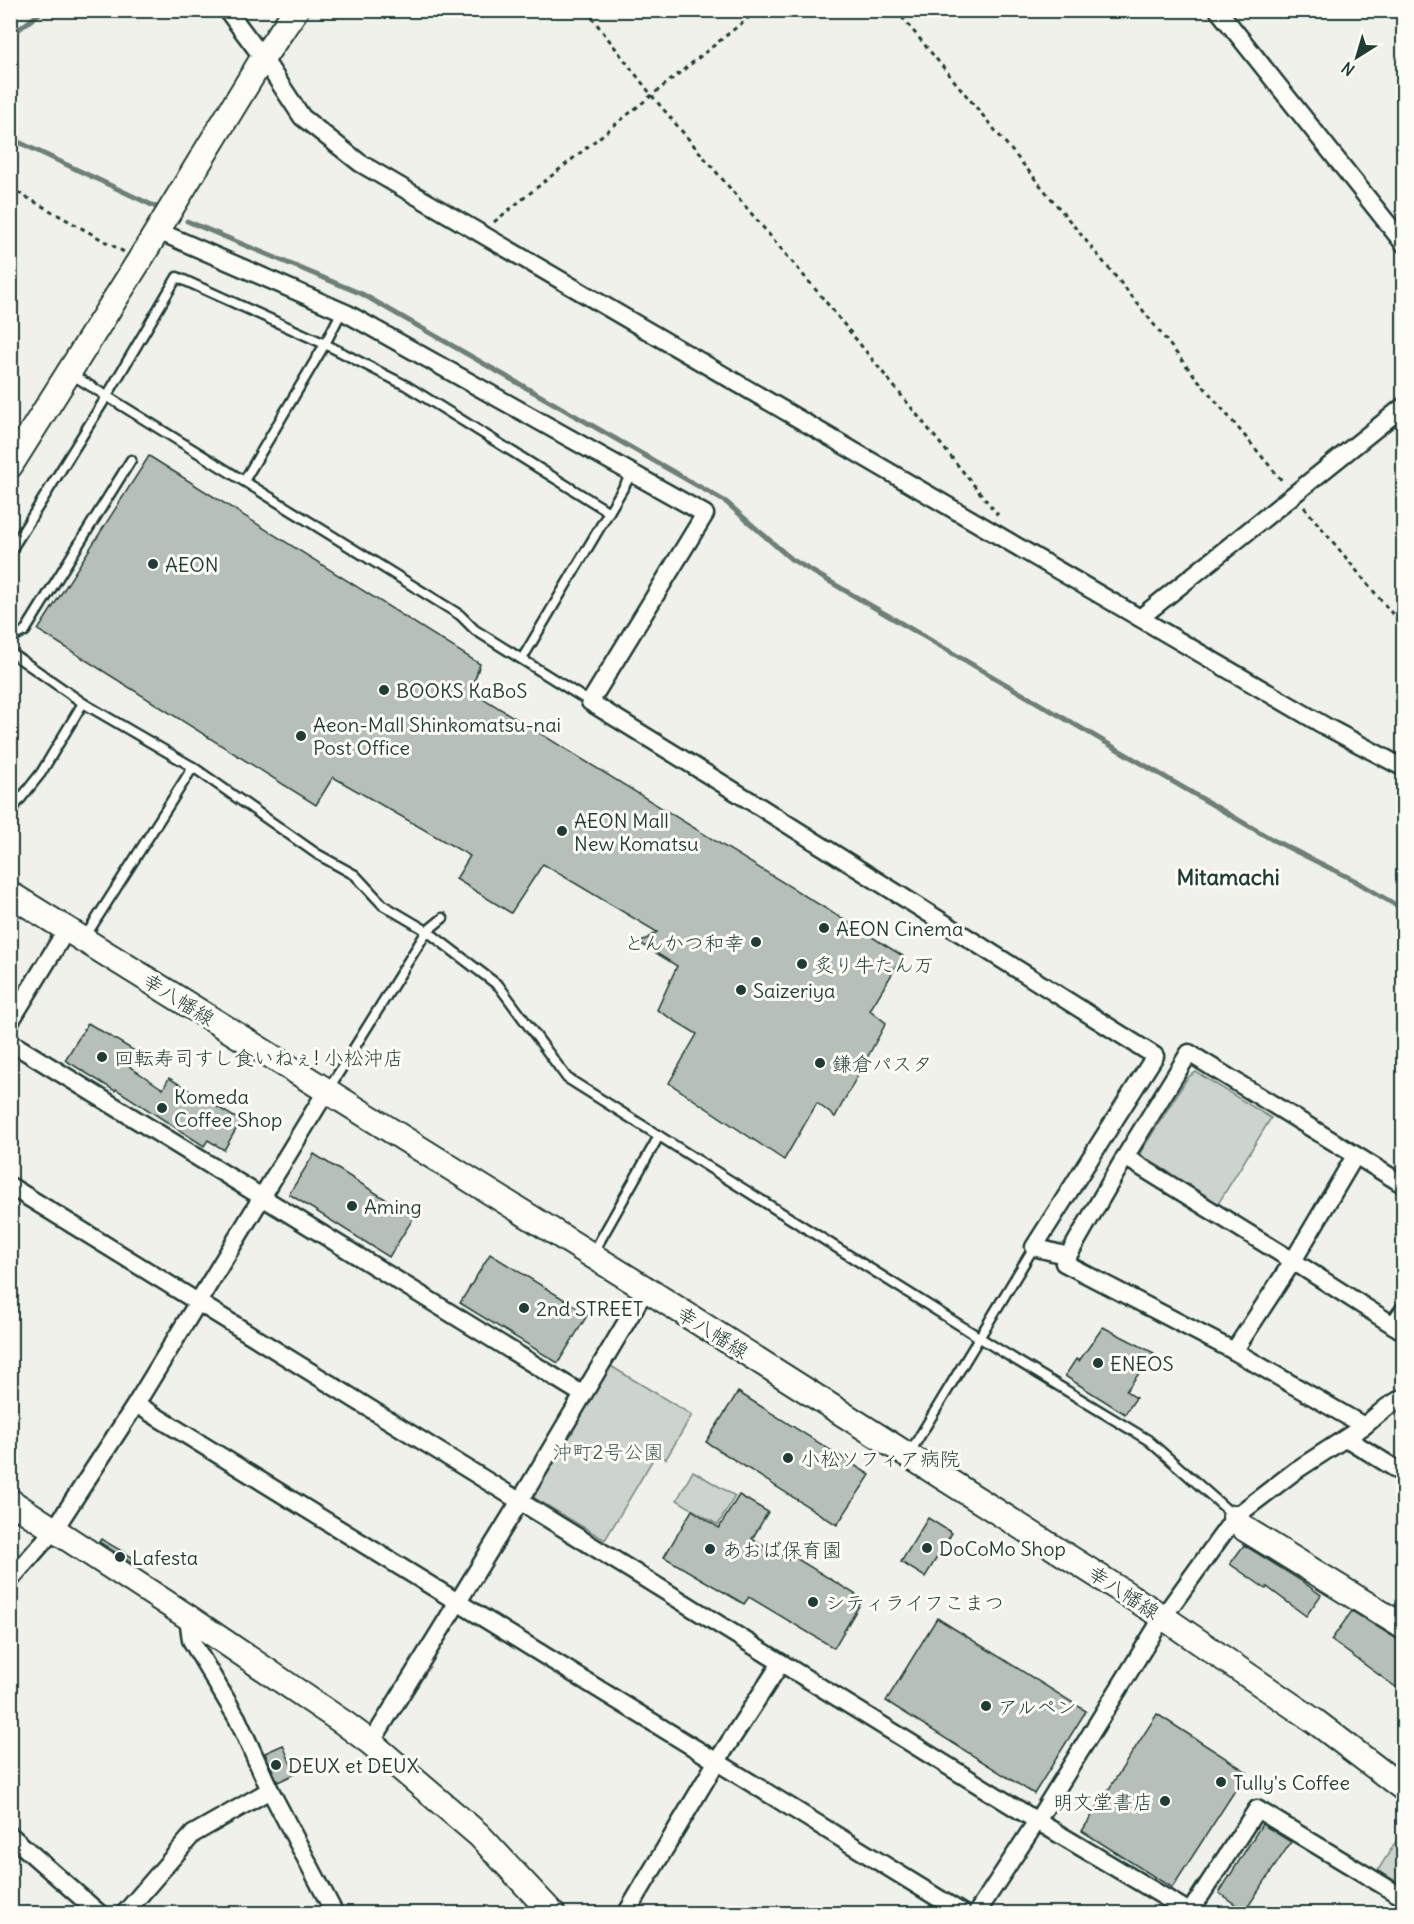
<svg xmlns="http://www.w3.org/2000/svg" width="1414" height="1924" font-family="Delius,'Klee One',sans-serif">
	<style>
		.green { fill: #cdd3cd; stroke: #768880; stroke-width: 1.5 }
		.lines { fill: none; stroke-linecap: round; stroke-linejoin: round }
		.stream { stroke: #6c8077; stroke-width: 5 }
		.building { fill: #b6bfb8; stroke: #1f3d34; stroke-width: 1.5 }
		.lane-casing { stroke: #1f3d34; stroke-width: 13 }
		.street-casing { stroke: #1f3d34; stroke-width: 21 }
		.secondary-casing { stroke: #1f3d34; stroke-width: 28 }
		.path { stroke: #1f3d34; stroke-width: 3; stroke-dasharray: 4.5 4.5; stroke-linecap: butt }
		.lane { stroke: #fdfcf7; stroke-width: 8 }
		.street { stroke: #fdfcf7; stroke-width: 16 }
		.secondary { stroke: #fdfcf7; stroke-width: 24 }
		.poi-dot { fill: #1f3d34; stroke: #fdfcf7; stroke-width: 2 }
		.labels { text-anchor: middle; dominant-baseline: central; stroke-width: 6; stroke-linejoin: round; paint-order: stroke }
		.poi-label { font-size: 20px; fill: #1f3d34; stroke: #fdfcf7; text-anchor: start }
		.street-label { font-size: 20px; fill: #1f3d34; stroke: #fdfcf7 }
		.park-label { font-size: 20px; fill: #425b53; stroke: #fdfcf7 }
		.quarter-label { font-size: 22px; font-weight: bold; fill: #1f3d34; stroke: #fdfcf7 }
	</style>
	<rect width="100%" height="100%" fill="#f0f1eb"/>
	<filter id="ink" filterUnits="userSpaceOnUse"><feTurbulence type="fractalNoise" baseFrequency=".0167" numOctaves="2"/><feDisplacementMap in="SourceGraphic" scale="12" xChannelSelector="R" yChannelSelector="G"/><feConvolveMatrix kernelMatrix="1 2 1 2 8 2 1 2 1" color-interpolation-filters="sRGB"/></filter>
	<g filter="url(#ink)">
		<g class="green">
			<polygon points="1196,1072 1271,1118 1218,1204 1145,1160 1140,1153 1188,1077"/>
			<polygon points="609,1365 692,1415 666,1459 656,1454 605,1540 531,1496"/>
			<polygon points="693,1471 735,1496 718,1525 677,1500"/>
			<polygon points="1403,1830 1403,1886 1378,1870"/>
		</g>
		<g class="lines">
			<g class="stream">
				<polyline points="10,36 44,10"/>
				<polyline points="10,138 156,207"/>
				<polyline points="187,221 362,294 726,502 791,559 1273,840 1354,880 1404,910"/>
			</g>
		</g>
		<g class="building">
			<polygon points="149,456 480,664 471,691 903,956 870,1010 886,1023 835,1117 817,1103 784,1160 669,1083 697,1034 657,1010 677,966 640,943 657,932 543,864 511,913 456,879 470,856 333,777 316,805 38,630"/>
			<polygon points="88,1023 138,1053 130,1067 163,1089 169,1078 241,1121 224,1150 208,1140 204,1146 116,1089 115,1091 65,1060"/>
			<polygon points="314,1154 414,1217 389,1257 289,1194"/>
			<polygon points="490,1254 588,1314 558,1363 460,1303"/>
			<polygon points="1103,1327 1154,1353 1126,1391 1136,1398 1125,1414 1065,1376 1076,1359 1079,1361"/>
			<polygon points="738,1392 870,1475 837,1525 706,1442"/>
			<polygon points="739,1495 768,1512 752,1539 788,1560 791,1555 863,1599 834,1648 749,1597 744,1604 664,1557 692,1510 719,1528"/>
			<polygon points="928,1518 952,1533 925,1577 901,1562"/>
			<polygon points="101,1539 137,1560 135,1565 99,1542"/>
			<polygon points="1244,1545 1300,1580 1321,1595 1306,1616 1267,1587 1266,1589 1230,1564"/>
			<polygon points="1352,1611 1397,1639 1404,1641 1404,1693 1331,1640"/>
			<polygon points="937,1618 1086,1711 1034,1794 886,1701"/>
			<polygon points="1157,1714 1247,1772 1172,1888 1082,1831"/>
			<polygon points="283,1745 295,1774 278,1782 265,1753"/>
			<polygon points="1262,1824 1291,1842 1245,1911 1219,1893"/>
		</g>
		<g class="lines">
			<g class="lane-casing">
				<g id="lane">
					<polyline points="71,374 460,615 475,630 590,702"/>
					<polyline points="244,481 325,344 342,311"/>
					<polyline points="10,552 107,396 177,277 325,344 407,386 609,512"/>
					<polyline points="10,638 25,631 131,460"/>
					<polyline points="10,652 83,703 193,767 317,854 355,875 383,905 427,931 499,986 567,1078 1001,1351 1148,1440 1233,1515"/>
					<polyline points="522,659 632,473"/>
					<polyline points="10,812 41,773 83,703"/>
					<polyline points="85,937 193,767"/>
					<polyline points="328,1090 427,931 443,918"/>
					<polyline points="593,1253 659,1136"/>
					<polyline points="909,1454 1034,1247"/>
				</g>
			</g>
			<g class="street-casing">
				<g id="street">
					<polyline points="227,10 263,58 302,117 360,163 1325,726 1404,768"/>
					<polyline points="1218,10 1404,244"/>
					<polyline points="158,231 346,313 705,514 590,702 757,805 1155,1056 1034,1247 1068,1256"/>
					<polyline points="1140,618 1404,406"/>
					<polyline points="10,1022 67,929"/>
					<polyline points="10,1042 582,1394"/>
					<polyline points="1125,1157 1293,1261 1404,1332"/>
					<polyline points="10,1186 1037,1821 1193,1914"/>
					<polyline points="1393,1325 1404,1310"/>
					<polyline points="1234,1351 1293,1261 1355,1156"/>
					<polyline points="136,1404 964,1914"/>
					<polyline points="1364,1426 1234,1351 1064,1263 1125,1157 1189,1053 1404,1185"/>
					<polyline points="1346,1438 1404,1474"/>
					<polyline points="10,1580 54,1530 136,1404 327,1090"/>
					<polyline points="188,1617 191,1640 237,1718 270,1790 335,1914"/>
					<polyline points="371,1743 520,1501 646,1289"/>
					<polyline points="10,1835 100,1914"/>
					<polyline points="1190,1912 1257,1809 1404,1898"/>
					<polyline points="124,1914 193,1834 270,1790"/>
					<polyline points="626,1914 717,1761 781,1663"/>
					<polyline points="976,1914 1037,1821 1163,1617 1235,1517 1295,1471 1364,1426 1387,1407 1404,1397"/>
				</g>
			</g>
			<g class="secondary-casing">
				<g id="secondary">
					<polyline points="10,466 139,261 263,58 296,10"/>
					<polyline points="10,894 646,1289 1163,1617 1316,1722 1404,1789"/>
					<polyline points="10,1501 188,1617 344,1723 371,1743 479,1835 553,1914"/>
					<polyline points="1235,1517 1245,1529 1404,1627"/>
				</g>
			</g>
			<g class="path">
				<polyline points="586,10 653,97 821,296 998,515"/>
				<polyline points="896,10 1134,299 1184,363 1284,483"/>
				<polyline points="10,188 124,252"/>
				<polyline points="494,222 758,10"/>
				<polyline points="1304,507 1404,628"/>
			</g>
			<use href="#lane" class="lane"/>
			<use href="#street" class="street"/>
			<use href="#secondary" class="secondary"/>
		</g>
	</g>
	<g class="poi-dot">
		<circle cx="153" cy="564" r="6"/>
		<circle cx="384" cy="690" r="6"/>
		<circle cx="301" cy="736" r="6"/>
		<circle cx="562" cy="831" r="6"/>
		<circle cx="824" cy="928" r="6"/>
		<circle cx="756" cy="942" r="6"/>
		<circle cx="802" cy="964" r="6"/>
		<circle cx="741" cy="990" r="6"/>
		<circle cx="102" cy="1057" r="6"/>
		<circle cx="820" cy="1063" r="6"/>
		<circle cx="162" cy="1108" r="6"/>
		<circle cx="352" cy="1206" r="6"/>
		<circle cx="524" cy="1308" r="6"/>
		<circle cx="1098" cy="1363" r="6"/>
		<circle cx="788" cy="1458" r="6"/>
		<circle cx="927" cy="1548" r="6"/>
		<circle cx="710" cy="1549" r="6"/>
		<circle cx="120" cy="1557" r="6"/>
		<circle cx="813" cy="1602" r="6"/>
		<circle cx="986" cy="1706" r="6"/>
		<circle cx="276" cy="1765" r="6"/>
		<circle cx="1221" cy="1782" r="6"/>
		<circle cx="1165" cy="1801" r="6"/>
	</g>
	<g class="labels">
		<g class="poi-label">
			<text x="165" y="564">AEON</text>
			<text x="396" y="690">BOOKS KaBoS</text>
			<text x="313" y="724">Aeon-Mall Shinkomatsu-nai<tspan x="313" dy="23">Post Office</tspan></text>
			<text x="574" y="820">AEON Mall<tspan x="574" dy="23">New Komatsu</tspan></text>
			<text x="836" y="928">AEON Cinema</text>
			<text x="744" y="942" text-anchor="end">とんかつ和幸</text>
			<text x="814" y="964">炙り牛たん万</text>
			<text x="753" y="990">Saizeriya</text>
			<text x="114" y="1057">回転寿司すし食いねぇ! 小松沖店</text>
			<text x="832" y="1063">鎌倉パスタ</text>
			<text x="174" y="1096">Komeda<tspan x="174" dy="23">Coffee Shop</tspan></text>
			<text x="364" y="1206">Aming</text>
			<text x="536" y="1308">2nd STREET</text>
			<text x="1110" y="1363">ENEOS</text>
			<text x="800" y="1458">小松ソフィア病院</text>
			<text x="939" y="1548">DoCoMo Shop</text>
			<text x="722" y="1549">あおば保育園</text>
			<text x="132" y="1557">Lafesta</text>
			<text x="825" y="1602">シティライフこまつ</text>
			<text x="998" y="1706">アルペン</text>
			<text x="288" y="1765">DEUX et DEUX</text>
			<text x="1233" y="1782">Tully's Coffee</text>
			<text x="1153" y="1801" text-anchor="end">明文堂書店</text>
		</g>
		<g class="street-label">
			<text transform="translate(179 999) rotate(32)">幸八幡線</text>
			<text transform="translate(713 1332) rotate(32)">幸八幡線</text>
			<text transform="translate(1124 1592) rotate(33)">幸八幡線</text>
		</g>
		<g class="park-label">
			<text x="608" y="1451">沖町2号公園</text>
		</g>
		<g class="quarter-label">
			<text x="1228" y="877">Mitamachi</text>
		</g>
	</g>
	<rect width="1414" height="1924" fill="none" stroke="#fdfcf7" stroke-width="36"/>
	<rect x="18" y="18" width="1378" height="1888" fill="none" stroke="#1f3d34" stroke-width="2" filter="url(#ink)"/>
	<g transform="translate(1357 57) rotate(217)" stroke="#fdfcf7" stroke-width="4.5" paint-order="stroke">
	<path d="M0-4.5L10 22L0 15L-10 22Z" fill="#1f3d34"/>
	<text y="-9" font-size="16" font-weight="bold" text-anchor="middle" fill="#1f3d34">N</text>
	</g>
</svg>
